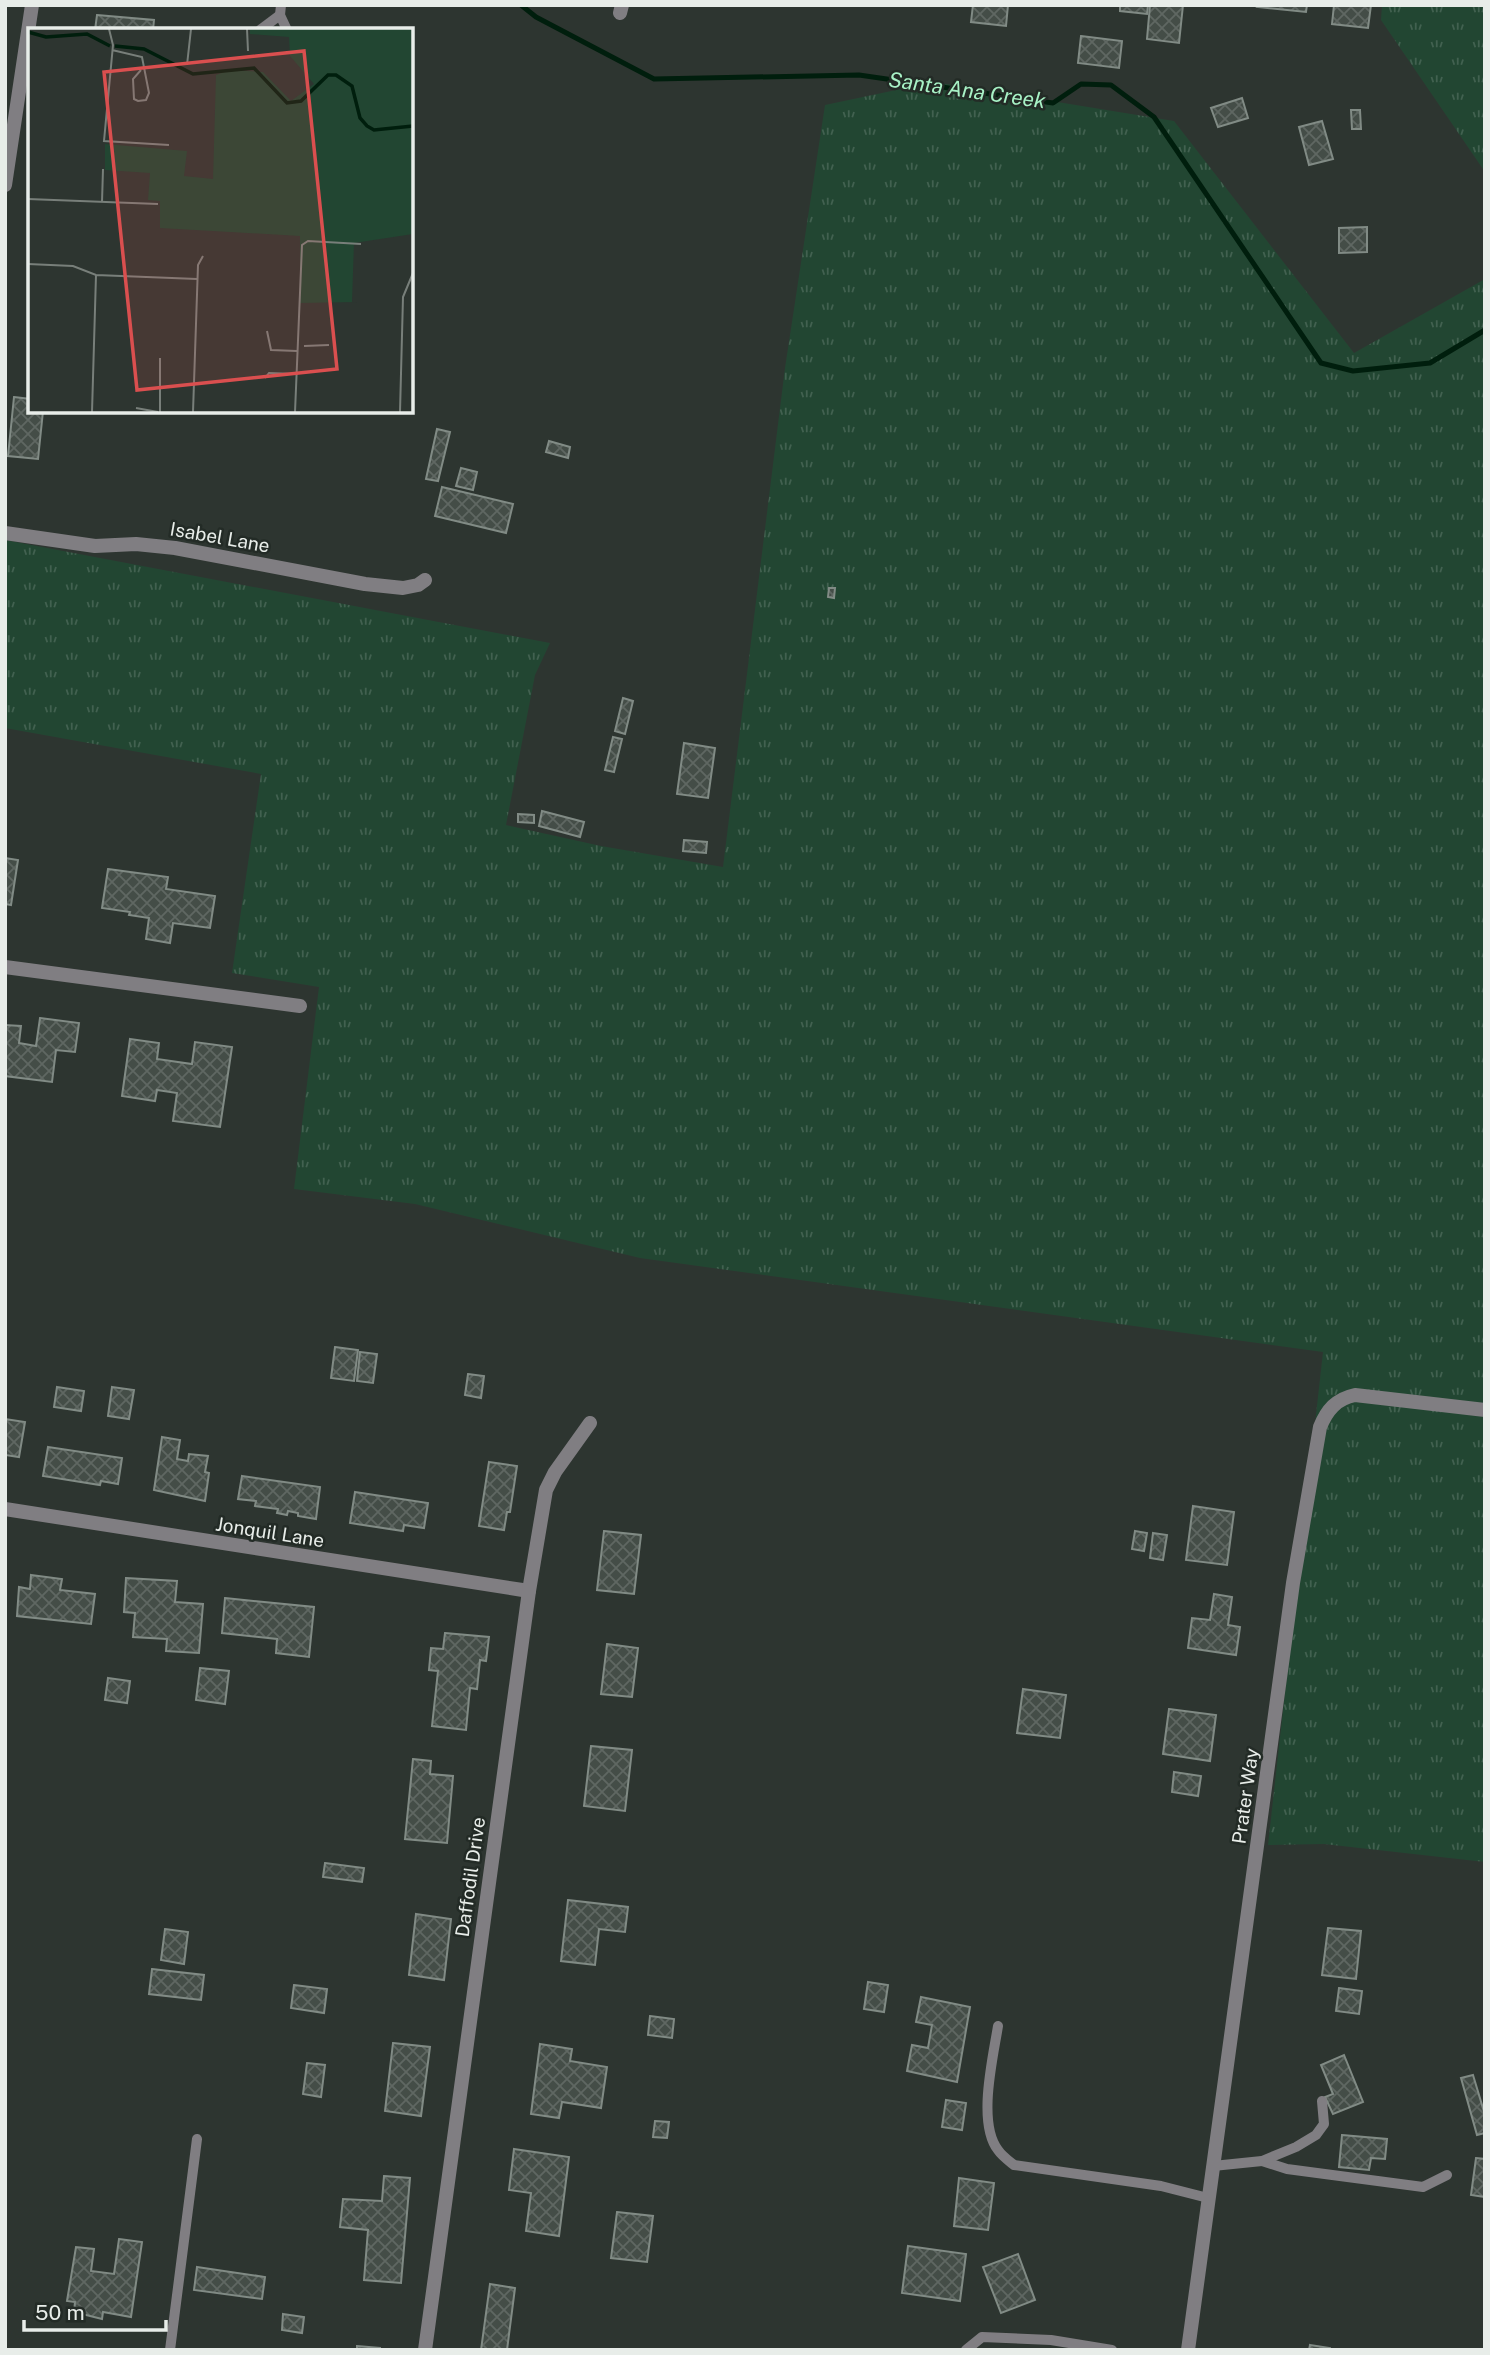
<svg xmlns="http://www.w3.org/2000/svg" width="1490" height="2355" font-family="'Public Sans',sans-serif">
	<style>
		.grass { fill: url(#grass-tufts) }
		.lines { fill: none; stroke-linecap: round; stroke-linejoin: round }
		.stream { stroke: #001e0d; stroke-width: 5 }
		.building { fill: url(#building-cross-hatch); stroke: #818b85; stroke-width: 2 }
		.lane { stroke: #807e82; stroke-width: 10 }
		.street { stroke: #807e82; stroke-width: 14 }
		.labels { text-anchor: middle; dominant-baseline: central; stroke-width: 5; stroke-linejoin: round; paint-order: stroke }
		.street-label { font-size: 19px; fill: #e8ede9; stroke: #232b26 }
		.water-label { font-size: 21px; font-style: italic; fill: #a8f2c6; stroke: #232b26 }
		.inset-river { fill: none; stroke: #001e0d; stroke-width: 3.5 }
		.inset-road { fill: none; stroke: #787f7a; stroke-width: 2 }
		.view { fill: #da4f4f; fill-opacity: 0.15; stroke: #da4f4f; stroke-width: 3.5 }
		.inset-edge { fill: none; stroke: #e8ede9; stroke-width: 3.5 }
	</style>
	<defs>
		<pattern id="grass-tufts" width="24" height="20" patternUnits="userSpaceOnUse" patternTransform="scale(1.75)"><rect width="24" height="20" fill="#224632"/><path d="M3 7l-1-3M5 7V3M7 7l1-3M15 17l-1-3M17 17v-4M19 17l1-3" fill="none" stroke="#426150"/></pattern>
		<pattern id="building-cross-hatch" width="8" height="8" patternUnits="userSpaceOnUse" patternTransform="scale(1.75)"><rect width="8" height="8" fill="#444d47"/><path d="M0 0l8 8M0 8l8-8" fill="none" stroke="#5f6762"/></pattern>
	</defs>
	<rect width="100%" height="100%" fill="#2d3530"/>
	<g class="grass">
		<polygon points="1382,5 1485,5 1485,172 1381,20"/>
		<polygon points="934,82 1174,121 1354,353 1485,279 1485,1862 1324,1844 1268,1845 1323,1352 640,1258 415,1204 294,1189 319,987 232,973 261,774 5,728 5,540 550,643 535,675 506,825 601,846 723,867 785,368 825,105"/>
	</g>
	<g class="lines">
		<polyline class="stream" points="521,5 536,17 654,79 859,75 1053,103 1081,84 1111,85 1154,117 1321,363 1353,371 1430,363 1485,330"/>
	</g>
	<g class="building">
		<polygon points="973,5 1008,5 1006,26 971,22"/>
		<polygon points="1120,5 1148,5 1147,14 1120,11"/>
		<polygon points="1150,5 1183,5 1179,43 1147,39"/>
		<polygon points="1258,5 1307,5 1306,12 1257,7"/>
		<polygon points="1334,5 1371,5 1368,28 1332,24"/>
		<polygon points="97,15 154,20 153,30 95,30"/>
		<polygon points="1081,36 1122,41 1119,68 1078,63"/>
		<polygon points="1242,98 1248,118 1218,127 1211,108"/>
		<polygon points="1351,110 1360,110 1361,129 1352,129"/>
		<polygon points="1322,121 1333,159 1309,165 1299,127"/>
		<polygon points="1367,227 1367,252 1339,253 1339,228"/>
		<polygon points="14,397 30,399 30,411 43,411 38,459 8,456"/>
		<polygon points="437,429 450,432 438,481 426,479"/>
		<polygon points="549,441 570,447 568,458 546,452"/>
		<polygon points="461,468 477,472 473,490 456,486"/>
		<polygon points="442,487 513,504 506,533 435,516"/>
		<polygon points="829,588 835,588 834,598 828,597"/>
		<polygon points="623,698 633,701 625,734 615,731"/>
		<polygon points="613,737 622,739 614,772 605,770"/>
		<polygon points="684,743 715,748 708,798 677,794"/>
		<polygon points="542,811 584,822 580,837 539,826"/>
		<polygon points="518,814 534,815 534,823 518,822"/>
		<polygon points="684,840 707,842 706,853 683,851"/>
		<polygon points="5,858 18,860 11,905 5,904"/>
		<polygon points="108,869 168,877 166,889 215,896 210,928 173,923 170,943 146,939 149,918 129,915 130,912 102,908"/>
		<polygon points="40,1018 79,1023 75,1052 56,1050 52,1082 5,1076 5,1025 21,1026 19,1043 36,1046"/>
		<polygon points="130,1039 159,1043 157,1059 192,1064 195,1042 232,1047 220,1127 173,1121 177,1093 157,1090 155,1101 122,1096"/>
		<polygon points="335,1347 358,1350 354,1381 331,1378"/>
		<polygon points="360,1352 377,1354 373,1383 357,1381"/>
		<polygon points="468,1374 484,1376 481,1398 465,1395"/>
		<polygon points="57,1387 84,1391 81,1411 54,1407"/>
		<polygon points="112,1387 134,1390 129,1419 108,1416"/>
		<polygon points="5,1419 25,1422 19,1457 5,1455"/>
		<polygon points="162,1437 180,1440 177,1459 188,1461 189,1454 208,1456 205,1472 209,1473 205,1501 154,1490"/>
		<polygon points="48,1447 122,1458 118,1484 101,1481 100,1485 43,1476"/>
		<polygon points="489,1462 517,1466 510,1512 507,1512 504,1530 479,1526"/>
		<polygon points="242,1476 320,1487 316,1519 298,1516 298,1513 288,1511 287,1515 277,1513 278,1509 255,1506 256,1501 238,1499"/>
		<polygon points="355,1492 428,1503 424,1528 404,1525 403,1531 350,1523"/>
		<polygon points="1193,1506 1234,1512 1227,1565 1186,1560"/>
		<polygon points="604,1531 641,1535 634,1594 597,1590"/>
		<polygon points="1135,1531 1147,1533 1144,1551 1132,1549"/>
		<polygon points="1153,1533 1167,1535 1163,1560 1150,1558"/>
		<polygon points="31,1575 62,1579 60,1590 95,1594 91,1624 17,1616 19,1587 30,1589"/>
		<polygon points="126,1578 177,1581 175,1602 203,1604 199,1653 166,1651 167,1639 133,1637 135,1613 124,1612"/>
		<polygon points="1214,1594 1232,1597 1228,1625 1240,1627 1236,1655 1188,1648 1192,1618 1210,1620"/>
		<polygon points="225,1598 314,1607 309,1657 276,1653 277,1639 222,1633"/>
		<polygon points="445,1633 489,1637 486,1661 480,1660 477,1689 470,1688 466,1730 432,1726 438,1671 429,1670 431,1648 443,1649"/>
		<polygon points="607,1644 638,1648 632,1697 601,1694"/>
		<polygon points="200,1668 229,1671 225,1704 196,1700"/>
		<polygon points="108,1678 130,1681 127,1703 105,1700"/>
		<polygon points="1023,1689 1066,1695 1060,1738 1017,1733"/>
		<polygon points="1169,1709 1216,1715 1210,1761 1163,1754"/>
		<polygon points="591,1746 632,1750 625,1811 584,1806"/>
		<polygon points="413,1759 431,1761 430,1774 453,1776 447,1843 405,1839"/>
		<polygon points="1174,1772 1201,1776 1198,1796 1172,1792"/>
		<polygon points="325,1863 364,1868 362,1882 323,1877"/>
		<polygon points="568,1900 628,1907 625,1932 599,1929 595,1965 561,1961"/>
		<polygon points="416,1914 451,1919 444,1980 409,1975"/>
		<polygon points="1328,1928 1361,1931 1356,1979 1322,1975"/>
		<polygon points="165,1929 188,1932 184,1964 161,1960"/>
		<polygon points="152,1969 204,1975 201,2000 149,1994"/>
		<polygon points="868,1982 888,1985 884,2012 864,2009"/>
		<polygon points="294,1985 327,1989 324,2013 291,2008"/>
		<polygon points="1339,1988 1362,1991 1359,2014 1336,2011"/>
		<polygon points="921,1997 970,2007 957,2082 907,2071 912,2045 928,2048 932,2025 916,2022"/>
		<polygon points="650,2016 674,2019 672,2038 648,2035"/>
		<polygon points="393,2043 430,2047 421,2116 385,2111"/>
		<polygon points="540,2044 572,2049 570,2061 607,2067 601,2108 562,2102 559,2118 531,2114"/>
		<polygon points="1344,2055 1363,2102 1333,2114 1325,2097 1333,2094 1321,2065"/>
		<polygon points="307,2063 325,2065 321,2097 303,2094"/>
		<polygon points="1473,2075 1485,2115 1485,2133 1477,2135 1461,2078"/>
		<polygon points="946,2100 966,2103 962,2130 942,2127"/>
		<polygon points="655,2121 669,2122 667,2138 653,2137"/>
		<polygon points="1342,2135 1387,2139 1385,2159 1371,2158 1369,2170 1339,2167"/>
		<polygon points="514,2149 569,2157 559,2236 526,2231 531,2193 509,2190"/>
		<polygon points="1476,2158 1485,2159 1485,2197 1471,2195"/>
		<polygon points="384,2176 410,2178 401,2283 364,2280 368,2230 340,2227 343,2199 382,2201"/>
		<polygon points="959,2178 994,2183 988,2230 954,2226"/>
		<polygon points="617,2212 653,2216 647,2262 611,2258"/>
		<polygon points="119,2239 142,2242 131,2317 103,2312 102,2319 74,2312 75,2302 67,2301 76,2247 94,2249 91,2271 114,2274"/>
		<polygon points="908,2246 966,2254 960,2301 902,2293"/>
		<polygon points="1018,2254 1035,2300 1001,2313 983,2267"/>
		<polygon points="197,2267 265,2277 262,2299 194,2290"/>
		<polygon points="490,2284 515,2288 507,2350 481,2350"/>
		<polygon points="283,2314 304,2317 302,2333 282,2330"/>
		<polygon points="1310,2345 1330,2348 1330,2350 1309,2350"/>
		<polygon points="357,2346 380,2348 380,2350 357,2350"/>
	</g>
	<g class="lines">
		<g class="lane">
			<polyline points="281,5 280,15 287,30"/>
			<polyline points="260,30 280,15"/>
			<path d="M998,2026C993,2058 977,2123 998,2150C1002,2156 1009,2161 1014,2165L1161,2186L1208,2198"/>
			<polyline points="1262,2161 1287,2169 1423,2187 1447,2175"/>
			<polyline points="1213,2166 1262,2161 1296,2147 1316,2135 1324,2124 1322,2101"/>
			<polyline points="170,2350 197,2139"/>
			<polyline points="966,2350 982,2337 1051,2340 1112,2350"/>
		</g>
		<g class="street">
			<polyline points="620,13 622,5"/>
			<polyline points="5,185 32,5"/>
			<polyline points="5,533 95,546 136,544 175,548 365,584 403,588 418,585 425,580"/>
			<polyline points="5,967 300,1006"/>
			<polyline points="5,1509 529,1591"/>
			<polyline points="425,2350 529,1591 546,1490 555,1472 590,1423"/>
			<path d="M1188,2350L1293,1583L1320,1427C1327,1410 1336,1399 1355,1395L1485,1410"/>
		</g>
	</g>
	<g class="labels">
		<g class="street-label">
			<text transform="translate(220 537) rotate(10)">Isabel Lane</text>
			<text transform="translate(270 1532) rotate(9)">Jonquil Lane</text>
			<text transform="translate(1245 1796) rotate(-82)">Prater Way</text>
			<text transform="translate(470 1877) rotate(-82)">Daffodil Drive</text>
		</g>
		<g class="water-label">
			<text transform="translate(967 90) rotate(8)">Santa Ana Creek</text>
		</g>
	</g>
	<g transform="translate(28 28)">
		<rect width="385" height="385" fill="#2d3530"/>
		<path d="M222,1H385V206L326,215L324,274H330L272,275V208L132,200V173L120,172L122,145L77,142V116L159,123L156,148L185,151L188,47L202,42L235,44L263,73L286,56L262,28L261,9L222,6Z" fill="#224632"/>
		<path class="inset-river" d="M0,4L18,9L59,6L82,18M87,18L116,21L165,46L226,40L259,75L273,73L300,47H308L324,58L332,90L339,98L346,102L385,98"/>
		<path class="inset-road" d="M81,1L85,17L76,113L141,117M219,1L220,23M84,22L114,29L121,65L118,72L110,73L106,71L105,51L113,42M159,37L163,1M0,171L130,176M74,174L75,141M0,236L45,238L68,247L169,251M239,303L243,322L269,323M276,318L301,317M237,350L241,345L269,346M108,380L130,384M64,384L68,247M132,384V330M165,384L170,237L175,228M267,384L274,217L280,213L333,216M372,384L375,269L385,245"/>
		<path class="view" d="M276,23L309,341L109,362L76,44Z"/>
		<rect width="385" height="385" class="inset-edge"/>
	</g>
	<rect width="1490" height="2355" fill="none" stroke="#e8ede9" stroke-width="14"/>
	<path d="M24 2320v10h142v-10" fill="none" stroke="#e8ede9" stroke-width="3.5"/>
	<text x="35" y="2320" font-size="21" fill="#e8ede9" stroke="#232b26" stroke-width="5" paint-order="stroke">50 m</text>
</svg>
